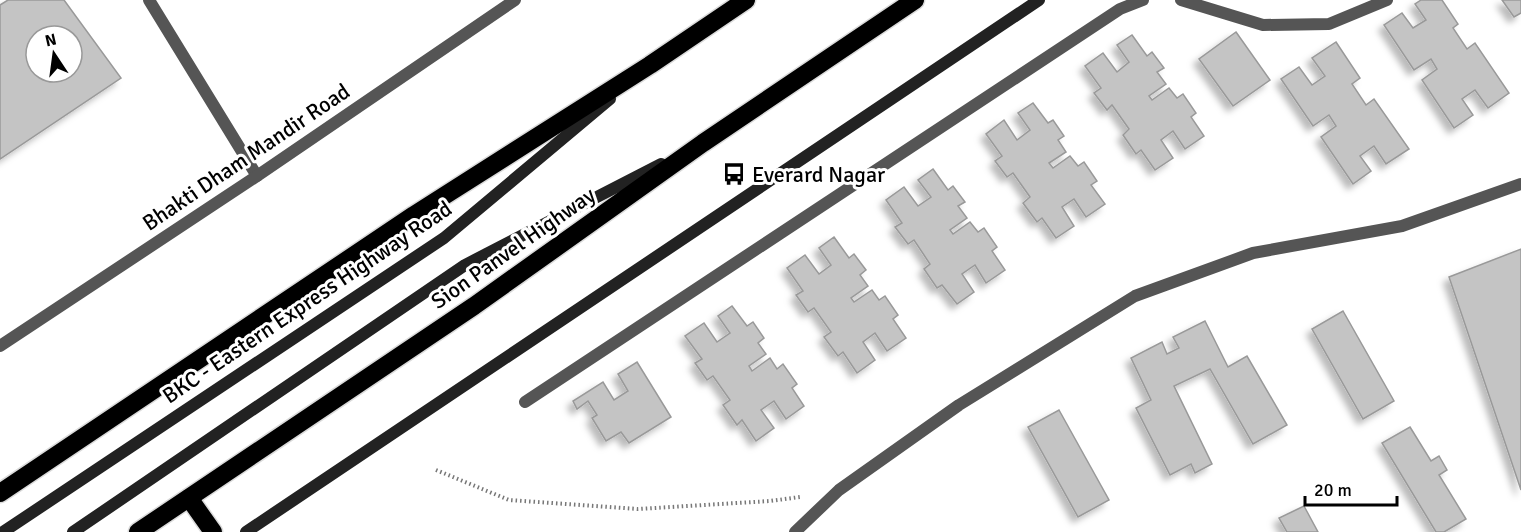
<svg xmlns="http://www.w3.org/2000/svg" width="1521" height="532" font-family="Signika,sans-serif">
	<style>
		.building { fill: #c4c4c4; stroke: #999; stroke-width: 1.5; fill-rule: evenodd; filter: url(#shadow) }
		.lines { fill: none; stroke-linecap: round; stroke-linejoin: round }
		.highway-casing { stroke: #dbdbdb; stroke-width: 21 }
		.path { stroke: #777; stroke-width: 4; stroke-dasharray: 1.5 3; stroke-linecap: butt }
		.lane { stroke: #555; stroke-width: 12 }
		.street { stroke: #555; stroke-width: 12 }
		.secondary { stroke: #222; stroke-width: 12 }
		.highway { stroke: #000; stroke-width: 18 }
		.labels { text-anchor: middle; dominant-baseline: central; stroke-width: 6; stroke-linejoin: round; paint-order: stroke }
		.street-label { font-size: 22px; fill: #000; stroke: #fff }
		.poi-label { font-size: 22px; fill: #000; stroke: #fff; text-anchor: start }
	</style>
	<defs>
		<filter id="shadow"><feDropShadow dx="-5.5" dy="5.5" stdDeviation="3" flood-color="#0004"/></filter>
	</defs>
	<rect width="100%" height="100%" fill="#fff"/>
	<g class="building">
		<path d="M8,0H64L121,78L0,159V5ZM36,36H72V72H36Z"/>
		<polygon points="1421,0 1442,0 1458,24 1453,28 1467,49 1475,43 1509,93 1488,108 1475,90 1462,99 1473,115 1454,128 1422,80 1437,69 1431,59 1414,70 1384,25 1402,13 1413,28 1426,20 1415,4"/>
		<polygon points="1502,0 1521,0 1521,13 1514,17"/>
		<polygon points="1236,32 1270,80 1233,106 1199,59"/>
		<polygon points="1132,35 1147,56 1152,52 1164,68 1157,72 1166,84 1149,96 1152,100 1169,88 1177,98 1183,94 1196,113 1191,117 1204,136 1185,149 1173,131 1161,140 1173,158 1155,170 1141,150 1136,154 1123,135 1129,129 1112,105 1107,110 1094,93 1101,88 1085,66 1103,53 1117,72 1129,62 1117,45"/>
		<polygon points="1336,42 1360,78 1352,84 1366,105 1374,99 1409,149 1386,164 1374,146 1360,156 1371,171 1353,184 1321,137 1336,126 1329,115 1313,126 1281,79 1299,67 1312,85 1325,76 1312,58"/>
		<polygon points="1033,103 1048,123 1053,120 1064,136 1058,140 1066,152 1049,163 1053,168 1070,156 1078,166 1084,162 1097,181 1091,185 1105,204 1086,217 1074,199 1062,207 1074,226 1056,238 1042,218 1037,222 1023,203 1030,197 1013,173 1007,177 995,161 1002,156 986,134 1004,120 1017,140 1030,130 1018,113"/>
		<polygon points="933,169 948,190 953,186 965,202 958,206 967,218 950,230 953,234 970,222 978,232 984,228 997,247 992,251 1005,270 986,283 975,265 962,274 974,292 957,304 942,285 937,288 924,269 930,264 914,240 908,244 895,227 902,223 886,200 904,187 918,206 931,197 918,180"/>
		<polygon points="834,237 849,258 854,254 866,270 860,275 868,286 851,298 854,302 872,290 879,300 885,296 898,315 893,319 906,338 887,351 875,333 863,342 875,360 857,373 843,352 838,356 824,337 831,332 814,308 808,312 796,295 803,291 787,268 805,255 819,274 831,265 819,248"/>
		<polygon points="1521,249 1521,490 1449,277"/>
		<polygon points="732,306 747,326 753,322 764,338 758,343 766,354 749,366 752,371 770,358 777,369 783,364 797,384 792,388 804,406 786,419 774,401 761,410 774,428 756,441 742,420 737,425 723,405 730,400 713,376 707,380 695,363 702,359 685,336 704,323 717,342 730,333 718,316"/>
		<polygon points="1343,311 1394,401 1363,419 1312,329"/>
		<polygon points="1205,321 1228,367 1247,356 1287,425 1253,444 1210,369 1174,386 1212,464 1195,473 1191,464 1170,475 1136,408 1151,400 1131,358 1162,342 1167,354 1179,348 1173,337"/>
		<polygon points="637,362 671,417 629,443 621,432 606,441 592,418 597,415 588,401 577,409 573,401 603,382 614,400 628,391 618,374"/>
		<polygon points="1059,410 1109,500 1078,517 1028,427"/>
		<polygon points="1410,427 1431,461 1439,456 1447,470 1439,475 1466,519 1444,532 1436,532 1382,443"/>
		<polygon points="1304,506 1318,532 1287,532 1279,518"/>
	</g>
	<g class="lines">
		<g class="highway-casing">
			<g id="highway">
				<polyline points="0,493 414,215 650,65 746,0"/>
				<polyline points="189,498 213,532"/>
				<polyline points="138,532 474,306 703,143 915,0"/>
			</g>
		</g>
		<polyline class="path" points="436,470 509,500 638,509 770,501 800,497"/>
		<polyline class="lane" points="149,0 257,176"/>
		<g class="street">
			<polyline points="1181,0 1263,25 1329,24 1387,0"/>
			<polyline points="0,346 257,176 515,0"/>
			<polyline points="525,402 1120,9 1143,0"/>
			<polyline points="795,532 839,490 959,405 1135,296 1253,253 1402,226 1521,184"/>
		</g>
		<g class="secondary">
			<polyline points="3,532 444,238 610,99"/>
			<polyline points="73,532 465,265 661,164"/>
			<polyline points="246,532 1039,0"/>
		</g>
		<use href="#highway" class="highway"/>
	</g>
	<defs>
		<g id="bus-bare" transform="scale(1.8)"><path d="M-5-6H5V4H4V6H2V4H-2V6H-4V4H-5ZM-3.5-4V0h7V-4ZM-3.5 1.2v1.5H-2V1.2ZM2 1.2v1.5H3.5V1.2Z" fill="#000" stroke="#fff" stroke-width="2.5" paint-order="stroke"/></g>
	</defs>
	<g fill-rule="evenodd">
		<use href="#bus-bare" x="734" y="174"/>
	</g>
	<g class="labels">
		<g class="street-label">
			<text transform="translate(246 157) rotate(-34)">Bhakti Dham Mandir Road</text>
			<text transform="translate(513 248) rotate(-35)">Sion Panvel Highway</text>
			<text transform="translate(307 302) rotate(-34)">BKC - Eastern Express Highway Road</text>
		</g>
		<g class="poi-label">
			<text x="752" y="174">Everard Nagar</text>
		</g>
	</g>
	<g transform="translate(54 54) rotate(347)"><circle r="28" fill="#ffffff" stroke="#999999" stroke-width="1.5"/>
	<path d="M0-4.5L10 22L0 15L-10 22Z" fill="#000000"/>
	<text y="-9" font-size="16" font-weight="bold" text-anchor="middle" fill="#000000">N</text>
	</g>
	<path d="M1305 496v9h92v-9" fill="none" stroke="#000000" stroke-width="3"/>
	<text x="1314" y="496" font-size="18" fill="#000000" stroke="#ffffff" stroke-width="4.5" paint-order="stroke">20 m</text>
</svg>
